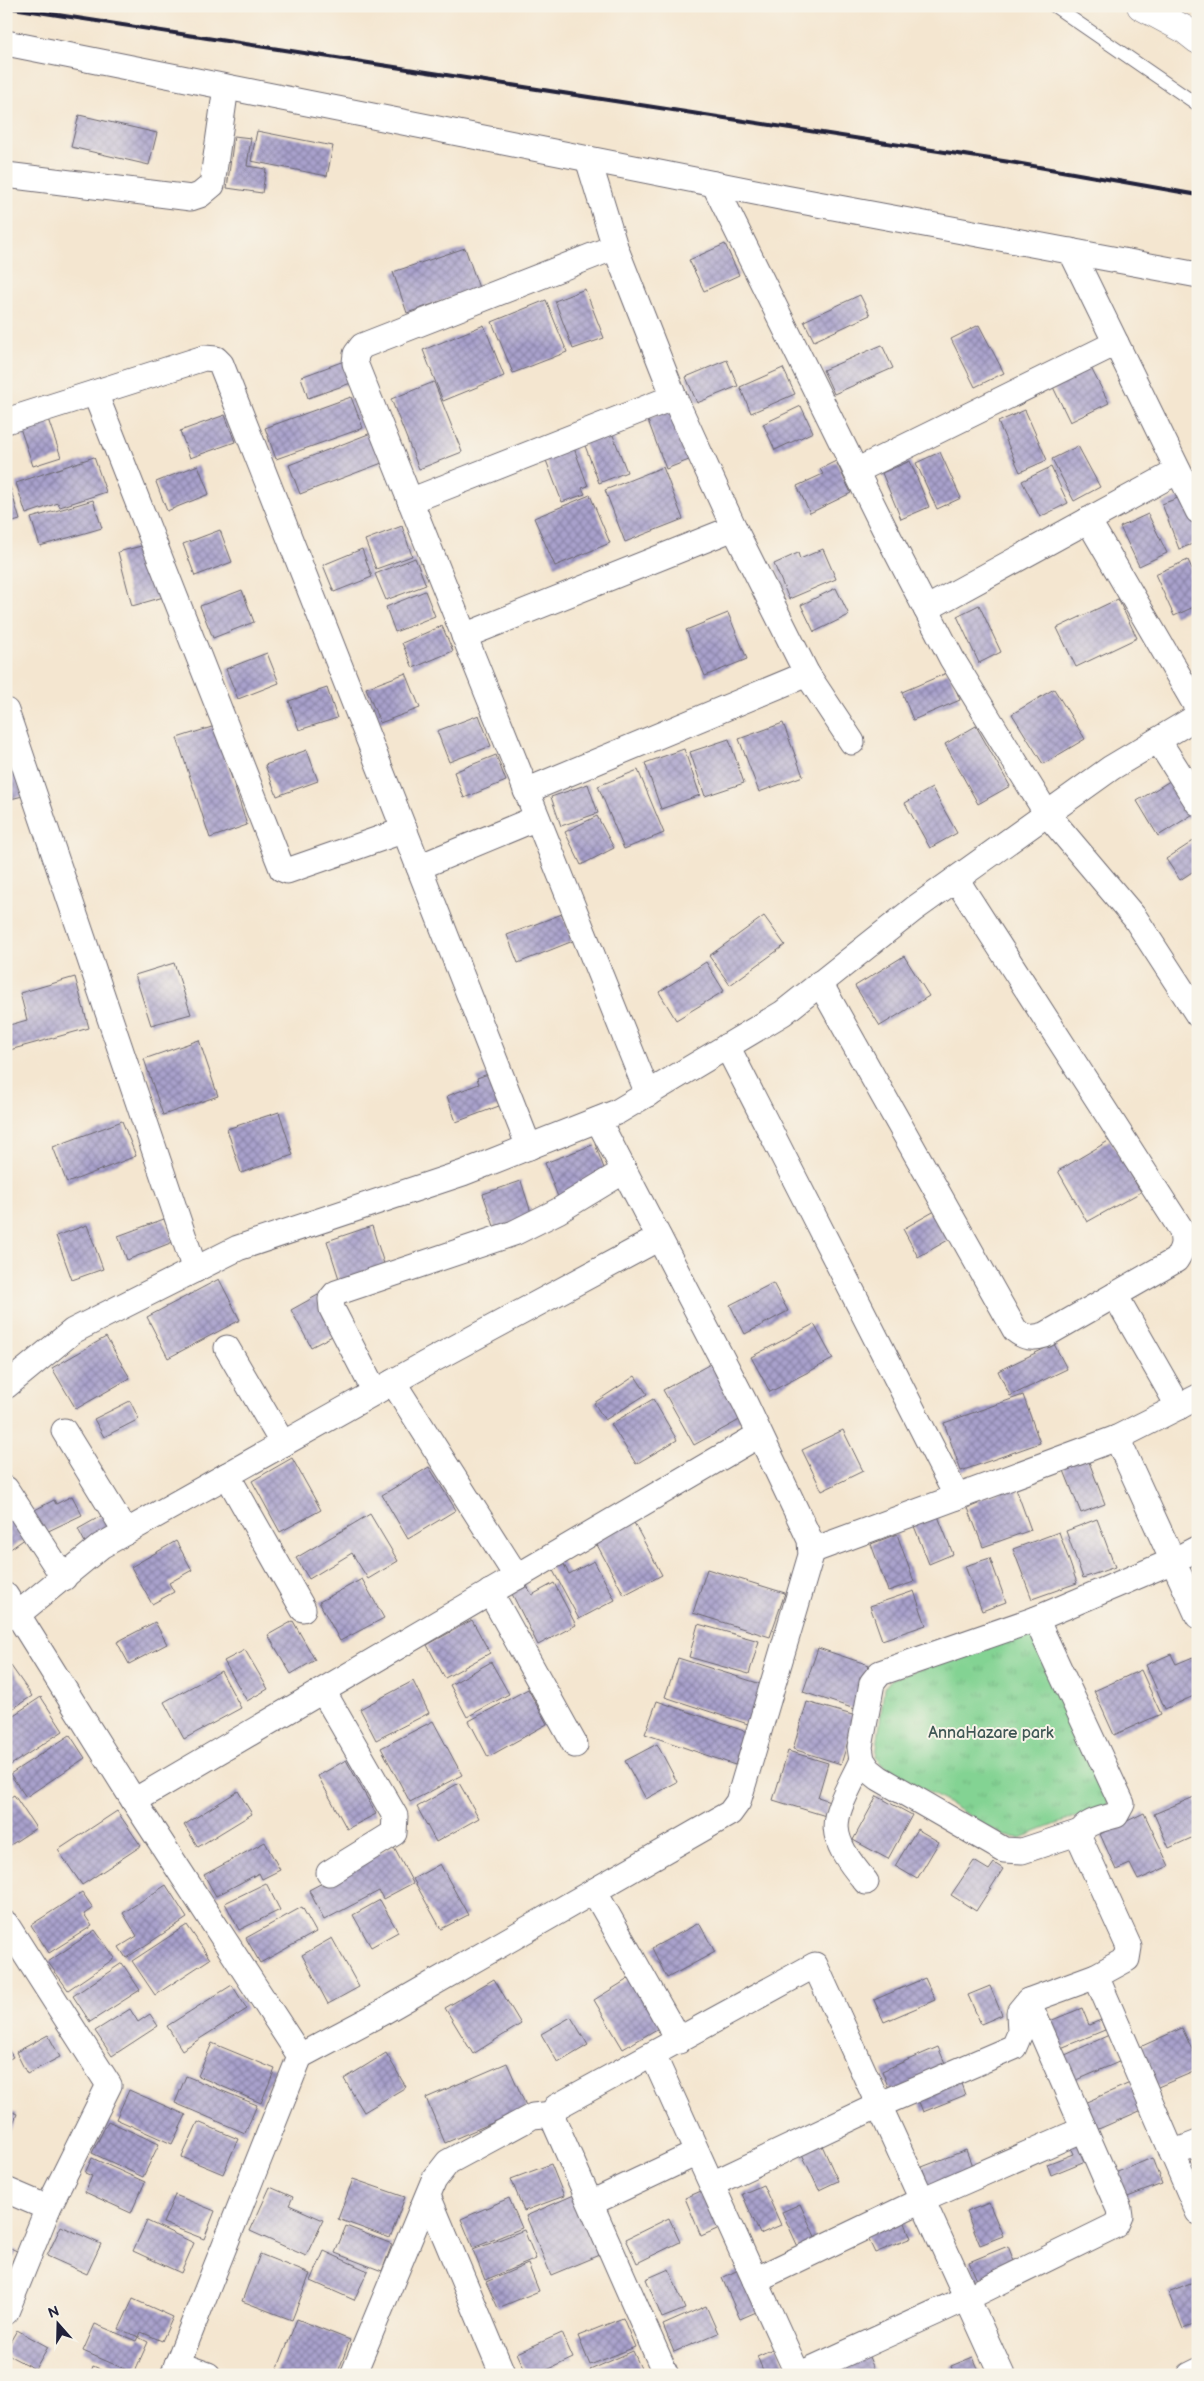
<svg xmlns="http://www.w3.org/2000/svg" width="1204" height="2381" font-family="'Balsamiq Sans',sans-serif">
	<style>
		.park { fill: url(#park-tufts); stroke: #527a67 }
		.building { fill: url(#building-cross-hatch) }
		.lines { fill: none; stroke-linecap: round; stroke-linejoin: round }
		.lane-casing { stroke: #6c676f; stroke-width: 14 }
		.street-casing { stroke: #6c676f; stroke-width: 27 }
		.primary-casing { stroke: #6c676f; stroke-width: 29 }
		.lane { stroke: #fff; stroke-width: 12 }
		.street { stroke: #fff; stroke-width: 25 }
		.primary { stroke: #fff; stroke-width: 28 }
		.rail { stroke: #22223b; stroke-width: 4 }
		.labels { text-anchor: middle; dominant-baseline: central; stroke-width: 4; stroke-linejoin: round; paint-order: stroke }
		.park-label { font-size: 16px; fill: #3f5755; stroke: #f7f3e8 }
	</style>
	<defs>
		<pattern id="park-tufts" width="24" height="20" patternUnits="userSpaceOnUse" patternTransform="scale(1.25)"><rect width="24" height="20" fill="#83d393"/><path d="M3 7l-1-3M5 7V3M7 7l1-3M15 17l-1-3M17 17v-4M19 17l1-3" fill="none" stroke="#71b580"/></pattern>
		<pattern id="building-cross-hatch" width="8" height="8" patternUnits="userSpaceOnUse" patternTransform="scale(1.25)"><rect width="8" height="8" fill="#a9a1cc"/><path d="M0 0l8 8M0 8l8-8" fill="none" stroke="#8983a7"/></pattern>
	</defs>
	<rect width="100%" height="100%" fill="#f7f3e8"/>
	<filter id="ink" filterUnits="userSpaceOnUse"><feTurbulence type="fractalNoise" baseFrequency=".02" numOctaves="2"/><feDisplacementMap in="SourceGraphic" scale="10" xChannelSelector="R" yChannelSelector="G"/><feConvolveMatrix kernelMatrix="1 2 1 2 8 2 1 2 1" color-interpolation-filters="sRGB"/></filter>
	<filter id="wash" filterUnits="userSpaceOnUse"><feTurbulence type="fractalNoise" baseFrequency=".0096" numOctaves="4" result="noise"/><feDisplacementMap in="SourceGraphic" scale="20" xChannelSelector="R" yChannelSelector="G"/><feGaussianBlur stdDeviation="1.12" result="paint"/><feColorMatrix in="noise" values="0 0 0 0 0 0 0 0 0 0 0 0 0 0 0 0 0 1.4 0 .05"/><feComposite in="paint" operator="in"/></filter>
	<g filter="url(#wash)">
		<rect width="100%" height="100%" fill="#f4e6d0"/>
		<polygon class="park" points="1031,1631 1109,1796 1107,1805 1020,1838 1004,1836 881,1764 876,1757 884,1688 892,1679"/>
		<g id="blocks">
			<g class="building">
				<polygon points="79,115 157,133 149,165 71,147"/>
				<polygon points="257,131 333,146 327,176 251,161"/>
				<polygon points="234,136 251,138 247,166 266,169 262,193 227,188"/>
				<polygon points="725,244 739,275 704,291 689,260"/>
				<polygon points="465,248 479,288 407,313 393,272"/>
				<polygon points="585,289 604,338 573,349 555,301"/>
				<polygon points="860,295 870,315 814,341 804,321"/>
				<polygon points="546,300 567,352 513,373 492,322"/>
				<polygon points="484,325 504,376 443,401 423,350"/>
				<polygon points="979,325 1004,373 975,387 951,339"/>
				<polygon points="882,345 893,368 834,394 823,370"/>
				<polygon points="727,360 738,386 697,403 686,377"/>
				<polygon points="344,361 351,383 308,398 301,377"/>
				<polygon points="1090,366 1109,403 1070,422 1052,385"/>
				<polygon points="783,368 795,394 751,413 740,387"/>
				<polygon points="434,382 462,452 419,469 391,399"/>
				<polygon points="351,397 363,428 276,459 265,428"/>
				<polygon points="801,406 813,432 775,450 763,424"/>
				<polygon points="675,407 694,458 666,469 647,418"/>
				<polygon points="1025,410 1047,460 1020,472 998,422"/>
				<polygon points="225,415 235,442 190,458 180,431"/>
				<polygon points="47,416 61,457 33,466 19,425"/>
				<polygon points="609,425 627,472 599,483 581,435"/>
				<polygon points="371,433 382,463 300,494 289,465"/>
				<polygon points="571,440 588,486 582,488 585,494 562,502 542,450"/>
				<polygon points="1078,446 1100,487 1074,501 1052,459"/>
				<polygon points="940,452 961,498 937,509 916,463"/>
				<polygon points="94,457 106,492 60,507 58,503 26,514 16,483"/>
				<polygon points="836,461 851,493 810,513 797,486 823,474 820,469"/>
				<polygon points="910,461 929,507 901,519 882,473"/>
				<polygon points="198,465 209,494 167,511 156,482"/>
				<polygon points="663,467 683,519 625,542 605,490"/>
				<polygon points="1051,467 1068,503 1040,517 1022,481"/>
				<polygon points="10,487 20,520 6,524 6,489"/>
				<polygon points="1188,494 1198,520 1198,542 1179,549 1162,504"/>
				<polygon points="590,495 610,543 555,566 534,518"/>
				<polygon points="93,500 102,528 40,546 31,518"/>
				<polygon points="1148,514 1167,553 1139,566 1120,527"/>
				<polygon points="402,526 412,556 376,569 365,540"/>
				<polygon points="220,530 232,562 195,576 183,544"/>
				<polygon points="153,543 167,596 132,606 118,552"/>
				<polygon points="362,549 372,577 334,592 323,565"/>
				<polygon points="823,549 836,579 789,599 774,564 798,553 800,559"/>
				<polygon points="415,558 426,585 386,600 375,574"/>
				<polygon points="1188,560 1198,582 1198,605 1174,616 1155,574"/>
				<polygon points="836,588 849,615 814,632 801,605"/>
				<polygon points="242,590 254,622 213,638 200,606"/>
				<polygon points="425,591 435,616 395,632 386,607"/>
				<polygon points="1118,599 1137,638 1076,667 1057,628"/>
				<polygon points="979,605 1001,652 979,663 957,616"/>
				<polygon points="728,613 747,659 705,676 686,630"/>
				<polygon points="442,626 453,651 413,668 402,643"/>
				<polygon points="267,653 279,683 238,699 226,669"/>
				<polygon points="949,672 960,700 913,720 902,692"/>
				<polygon points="406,673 420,708 380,723 366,688"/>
				<polygon points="327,688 337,718 299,730 289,701"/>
				<polygon points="1054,689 1085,739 1043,764 1012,714"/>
				<polygon points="479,715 491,746 449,762 437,731"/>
				<polygon points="783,723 803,776 759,792 739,739"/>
				<polygon points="215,726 247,825 210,838 177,738"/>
				<polygon points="976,726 1010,786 978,804 945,744"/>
				<polygon points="729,739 744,783 705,796 690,752"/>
				<polygon points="684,749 700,795 661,809 645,763"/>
				<polygon points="307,750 318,781 277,796 265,765"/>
				<polygon points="496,755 506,781 464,798 454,772"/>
				<polygon points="638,770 664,833 624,849 598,786"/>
				<polygon points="16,771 23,796 6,800 6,773"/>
				<polygon points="1173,779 1195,813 1158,836 1137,801"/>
				<polygon points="588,784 598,813 561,826 551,797"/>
				<polygon points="932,788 957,833 930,848 905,803"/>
				<polygon points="597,816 614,848 581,865 565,832"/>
				<polygon points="1198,838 1198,868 1180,880 1166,859"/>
				<polygon points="562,914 573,941 518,963 507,935"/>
				<polygon points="764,916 785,945 730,985 709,956"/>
				<polygon points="904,956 929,996 880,1026 855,986"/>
				<polygon points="706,962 724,991 676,1020 659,992"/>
				<polygon points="174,963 191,1014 151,1025 135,975"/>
				<polygon points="75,977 89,1028 6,1051 6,1026 27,1020 20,993"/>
				<polygon points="199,1040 218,1096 163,1115 144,1059"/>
				<polygon points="488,1074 499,1106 456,1122 447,1096 479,1084 477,1078"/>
				<polygon points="279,1112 293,1155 241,1173 227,1129"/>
				<polygon points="122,1121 136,1156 67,1183 53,1147"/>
				<polygon points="1110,1140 1141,1192 1087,1222 1058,1171"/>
				<polygon points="595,1144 608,1179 558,1197 545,1163"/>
				<polygon points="521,1181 533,1219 496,1232 483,1194"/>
				<polygon points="942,1207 957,1235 918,1257 903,1229"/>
				<polygon points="164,1219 173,1242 127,1260 118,1236"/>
				<polygon points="87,1225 103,1269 72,1280 56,1236"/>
				<polygon points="372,1226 386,1270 341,1285 327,1241"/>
				<polygon points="219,1279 240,1320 168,1358 147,1317"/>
				<polygon points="773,1283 788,1311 745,1334 730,1305"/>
				<polygon points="318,1295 338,1333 311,1347 291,1310"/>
				<polygon points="814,1324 833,1359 770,1392 751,1357"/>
				<polygon points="106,1337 130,1378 76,1409 52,1368"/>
				<polygon points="1054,1344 1067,1369 1010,1396 998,1371"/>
				<polygon points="714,1362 745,1417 694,1445 663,1390"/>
				<polygon points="635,1376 647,1394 605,1420 594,1403"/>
				<polygon points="1023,1395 1040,1443 961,1471 944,1423"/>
				<polygon points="653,1399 677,1440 636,1464 611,1424"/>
				<polygon points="130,1401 139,1419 104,1437 94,1419"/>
				<polygon points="843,1430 863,1471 822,1491 802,1450"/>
				<polygon points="1086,1454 1105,1504 1081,1513 1061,1463"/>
				<polygon points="292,1458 321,1510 280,1532 252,1481"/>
				<polygon points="429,1467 456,1510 408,1539 382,1495"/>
				<polygon points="1015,1486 1031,1530 983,1547 968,1508 978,1504 977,1500"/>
				<polygon points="72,1496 82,1515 40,1535 29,1513 54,1500 56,1504"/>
				<polygon points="16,1510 32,1534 6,1552 6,1517"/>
				<polygon points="110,1511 121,1530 88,1548 78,1529"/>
				<polygon points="936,1511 953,1554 929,1564 912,1521"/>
				<polygon points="370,1514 398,1561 368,1579 352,1553 309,1579 296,1558"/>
				<polygon points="1097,1519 1115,1567 1083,1578 1066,1531"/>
				<polygon points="633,1521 662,1575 624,1595 595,1541"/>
				<polygon points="1059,1532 1077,1583 1032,1599 1013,1549"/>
				<polygon points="897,1534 914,1582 888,1591 871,1544"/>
				<polygon points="176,1541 192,1570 169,1583 174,1592 152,1604 131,1567"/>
				<polygon points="990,1558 1006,1602 982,1611 965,1566"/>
				<polygon points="561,1559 569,1574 594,1561 615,1600 579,1619 550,1565"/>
				<polygon points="707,1569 785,1593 770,1637 693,1613"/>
				<polygon points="362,1579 384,1618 340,1641 319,1602"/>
				<polygon points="525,1582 532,1595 554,1583 576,1625 538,1645 510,1590"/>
				<polygon points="914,1591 926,1625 882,1640 870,1606"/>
				<polygon points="472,1620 490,1653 445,1678 427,1645"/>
				<polygon points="293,1621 315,1660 291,1674 268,1635"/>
				<polygon points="155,1622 167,1644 129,1664 117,1642"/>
				<polygon points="698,1624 759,1641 749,1674 689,1657"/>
				<polygon points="818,1648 869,1665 855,1709 803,1692"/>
				<polygon points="245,1650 268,1689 247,1701 224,1661"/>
				<polygon points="1171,1654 1176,1664 1193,1657 1198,1669 1198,1694 1165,1709 1146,1665"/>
				<polygon points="678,1658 764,1685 751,1725 665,1697"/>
				<polygon points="491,1662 509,1694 467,1717 450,1685"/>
				<polygon points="11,1666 32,1696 6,1713 6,1669"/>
				<polygon points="1141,1670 1161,1714 1114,1735 1094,1691"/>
				<polygon points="221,1671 241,1708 184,1739 164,1702"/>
				<polygon points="413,1681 429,1713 376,1740 360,1709"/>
				<polygon points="528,1689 547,1724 488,1757 469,1721"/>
				<polygon points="41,1697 63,1731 6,1768 6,1720"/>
				<polygon points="657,1701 747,1732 735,1765 645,1734"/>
				<polygon points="807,1702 856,1716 841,1764 793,1749"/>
				<polygon points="433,1721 462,1775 410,1802 381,1748"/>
				<polygon points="70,1735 85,1758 26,1797 10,1774"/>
				<polygon points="657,1744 677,1782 646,1799 625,1761"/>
				<polygon points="788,1751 828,1763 818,1797 830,1801 826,1816 773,1800"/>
				<polygon points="346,1760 376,1814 347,1829 318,1776"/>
				<polygon points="459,1783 479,1818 436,1842 417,1807"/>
				<polygon points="238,1791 252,1814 198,1847 184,1825"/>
				<polygon points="14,1795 36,1828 6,1848 6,1800"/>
				<polygon points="877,1796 912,1815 888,1859 853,1840"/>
				<polygon points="1194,1797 1198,1805 1198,1835 1169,1848 1154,1814"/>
				<polygon points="117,1811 141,1846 82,1885 58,1850"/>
				<polygon points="1144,1813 1169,1866 1138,1880 1130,1864 1116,1870 1100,1834"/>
				<polygon points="917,1829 939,1842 917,1879 895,1866"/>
				<polygon points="265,1842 280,1870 262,1879 259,1873 216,1896 204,1875"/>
				<polygon points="393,1846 413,1883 383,1899 379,1891 324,1920 309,1890"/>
				<polygon points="974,1861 989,1870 994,1863 1003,1869 976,1911 951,1895"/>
				<polygon points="440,1864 468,1915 441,1929 413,1879"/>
				<polygon points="266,1883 280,1910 239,1930 225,1903"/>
				<polygon points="166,1885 187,1918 126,1958 119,1947 137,1936 123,1913"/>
				<polygon points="82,1892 93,1908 84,1914 92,1926 49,1953 31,1925"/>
				<polygon points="380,1900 398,1932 371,1947 353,1915"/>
				<polygon points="302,1907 316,1932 260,1963 246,1938"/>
				<polygon points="699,1923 715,1952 667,1978 652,1948"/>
				<polygon points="187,1925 210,1959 155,1995 132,1961"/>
				<polygon points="95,1930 115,1958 68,1990 48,1962"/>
				<polygon points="332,1938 359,1987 328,2004 302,1955"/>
				<polygon points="122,1963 140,1990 90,2022 73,1996"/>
				<polygon points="633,1976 662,2026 623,2049 594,2000"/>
				<polygon points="925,1978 935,2000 884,2022 874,2000"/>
				<polygon points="494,1979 521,2024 473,2054 445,2008"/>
				<polygon points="232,1985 247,2009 182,2050 167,2026"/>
				<polygon points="990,1986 1002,2015 981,2024 968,1995"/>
				<polygon points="1082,2008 1089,2025 1101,2020 1105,2030 1056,2050 1045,2023"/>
				<polygon points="130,2009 138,2022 150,2014 158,2026 112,2056 95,2031"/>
				<polygon points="571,2017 588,2045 558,2063 541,2034"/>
				<polygon points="1182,2028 1198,2062 1198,2070 1158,2087 1140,2047"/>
				<polygon points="48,2035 60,2057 27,2074 16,2052"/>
				<polygon points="1109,2035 1121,2061 1075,2081 1063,2056"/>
				<polygon points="212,2043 275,2069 261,2103 198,2076"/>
				<polygon points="6,2046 13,2057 6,2061"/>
				<polygon points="938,2047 948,2070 891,2094 882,2071"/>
				<polygon points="386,2053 406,2087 364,2112 344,2079"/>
				<polygon points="507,2063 527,2108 445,2143 426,2098"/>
				<polygon points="958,2075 965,2095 923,2112 915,2092"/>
				<polygon points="186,2076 257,2105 245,2133 175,2103"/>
				<polygon points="1130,2083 1142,2110 1094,2131 1082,2104"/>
				<polygon points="129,2090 186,2115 172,2144 116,2119"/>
				<polygon points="6,2109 17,2114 6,2140"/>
				<polygon points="108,2121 159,2144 143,2177 92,2153"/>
				<polygon points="198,2122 238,2139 223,2174 182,2157"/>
				<polygon points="1088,2137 1095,2157 1051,2175 1047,2164 1073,2154 1069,2145"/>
				<polygon points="820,2141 838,2181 819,2190 800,2150"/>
				<polygon points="966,2150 975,2174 931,2191 922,2167"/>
				<polygon points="92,2158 145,2182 131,2213 85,2192 92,2176 85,2173"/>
				<polygon points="1152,2158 1162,2184 1125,2198 1115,2173"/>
				<polygon points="551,2164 564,2196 524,2211 511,2179"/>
				<polygon points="353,2179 405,2197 390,2238 338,2219"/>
				<polygon points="763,2185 781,2225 760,2234 742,2194"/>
				<polygon points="270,2187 293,2197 289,2205 323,2220 306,2256 250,2231"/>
				<polygon points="708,2188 724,2226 701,2236 685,2198"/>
				<polygon points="175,2195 215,2211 204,2239 163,2223"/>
				<polygon points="574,2195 599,2255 551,2275 526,2216"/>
				<polygon points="509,2198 522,2228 473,2248 461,2219"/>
				<polygon points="989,2203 1003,2236 980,2245 966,2212"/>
				<polygon points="800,2204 818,2243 800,2251 782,2212"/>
				<polygon points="669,2218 680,2242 637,2263 626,2239"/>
				<polygon points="903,2218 911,2238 875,2253 866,2234"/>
				<polygon points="147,2221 194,2243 181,2273 133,2251"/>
				<polygon points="61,2226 101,2244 87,2274 47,2256"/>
				<polygon points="346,2226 392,2244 382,2271 335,2253"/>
				<polygon points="524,2230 536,2259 485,2280 473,2250"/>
				<polygon points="6,2246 17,2251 6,2276"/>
				<polygon points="1008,2246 1015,2264 977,2280 969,2262"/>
				<polygon points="324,2251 368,2271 354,2300 311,2281"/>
				<polygon points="260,2254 310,2274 292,2320 242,2301"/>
				<polygon points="528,2264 539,2291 498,2308 486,2282"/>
				<polygon points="742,2268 761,2310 740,2319 722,2278"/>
				<polygon points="669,2269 685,2309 662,2318 646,2279"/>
				<polygon points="1198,2280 1198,2323 1183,2329 1168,2292"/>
				<polygon points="133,2299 173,2317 162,2341 141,2332 139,2337 119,2329"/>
				<polygon points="706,2306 718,2333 674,2352 663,2325"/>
				<polygon points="623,2318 635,2347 590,2365 578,2336"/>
				<polygon points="297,2319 350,2340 337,2375 275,2375"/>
				<polygon points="95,2324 136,2341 138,2337 148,2342 134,2373 83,2351"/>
				<polygon points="17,2330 48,2347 35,2369 6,2354 6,2349"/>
				<polygon points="562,2333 573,2358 536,2375 527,2375 517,2353"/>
				<polygon points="777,2347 789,2375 765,2375 757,2356"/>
				<polygon points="866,2350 875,2371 868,2375 836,2375 832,2366"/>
				<polygon points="633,2351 644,2375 592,2375 590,2370"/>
				<polygon points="973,2357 981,2375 954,2375 951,2366"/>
				<polygon points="93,2366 115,2375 90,2375"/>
			</g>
		</g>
	</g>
	<g filter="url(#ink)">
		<use href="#blocks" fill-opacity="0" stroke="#6c676f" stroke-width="1"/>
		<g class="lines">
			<g class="lane-casing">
				<polyline id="lane" points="1054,6 1198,105"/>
			</g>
			<g class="street-casing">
				<g id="street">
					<polyline points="6,43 785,198 1198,275"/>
					<polyline points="588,159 615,247 674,397 734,528 807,674 852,742"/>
					<polyline points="6,175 191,198 200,195 212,185 226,87"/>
					<polyline points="714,184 884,528 952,659 1047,814 1135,918 1198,1015"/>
					<polyline points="615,247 362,346 356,354 355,363 648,1094"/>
					<polyline points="1071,251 1198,511"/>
					<polyline points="95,393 282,869 287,871 405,830"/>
					<polyline points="6,421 204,358 216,359 221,364 529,1147"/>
					<polyline points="856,471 1116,343"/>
					<polyline points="410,501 674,397"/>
					<polyline points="1088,520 1198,709"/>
					<polyline points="926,609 1178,471"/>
					<polyline points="464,636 734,528"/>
					<polyline points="6,711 195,1270"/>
					<polyline points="1158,740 1198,803"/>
					<polyline points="526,791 807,674"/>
					<polyline points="419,867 537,818"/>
					<path d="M820,983L1015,1330C1025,1338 1032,1339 1045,1335L1176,1260C1183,1249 1185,1243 1181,1229L956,879"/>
					<polyline points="727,1046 957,1497"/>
					<polyline points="1115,1295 1179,1407"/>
					<polyline points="227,1348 283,1444"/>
					<polyline points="393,1382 517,1577"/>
					<polyline points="6,1386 73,1331 238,1248 463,1173 617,1112 783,1013 914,909 1111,768 1198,716"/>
					<polyline points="375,1392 332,1309 331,1299 336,1293 514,1233 558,1211 624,1171"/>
					<polyline points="64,1431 126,1532"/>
					<polyline points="1117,1438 1198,1616"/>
					<polyline points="227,1475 303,1609"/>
					<polyline points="6,1489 64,1578"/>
					<path d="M1198,1548L1173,1561L1036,1619L1122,1804L1116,1815C1103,1819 1079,1822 1080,1839L1129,1947L1127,1959L1096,1976L1198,2212"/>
					<polyline points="811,1551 1117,1438 1198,1397"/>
					<polyline points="490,1592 575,1745"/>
					<polyline points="6,1596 134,1801 300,2056 173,2375"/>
					<polyline points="18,1614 101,1546 425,1364 659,1238"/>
					<polyline points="1036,1619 880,1673 872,1683 860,1747 862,1760 869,1770 879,1778 1004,1850 1022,1851 1080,1832"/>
					<polyline points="323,1691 395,1816 394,1833 329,1873"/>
					<path d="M862,1760C834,1819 820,1828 866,1882"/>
					<polyline points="134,1801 759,1435"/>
					<polyline points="594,1891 679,2041"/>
					<polyline points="6,1924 109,2085 48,2208"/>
					<polyline points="653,2055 798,2375 967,2298 1116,2225 1120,2216 1119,2209 1028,2001"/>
					<polyline points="300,2056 383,2012 730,1813 738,1802 811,1555 810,1540 745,1403 598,1120"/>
					<polyline points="1172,2153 1198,2143"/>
					<polyline points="712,2184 879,2105 1014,2047 1020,2033 1019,2012 1028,2001 1096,1976"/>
					<polyline points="6,2190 48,2208 6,2312"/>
					<polyline points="428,2196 503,2375"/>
					<polyline points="591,2203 697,2153"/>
					<polyline points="755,2280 922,2200 1084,2129"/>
					<polyline points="177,2364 208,2375"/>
					<polyline points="353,2375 434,2180 448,2162 533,2116 553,2114"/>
					<polyline points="666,2375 554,2121 553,2114 556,2107 815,1965 1002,2375"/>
					<polyline points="1190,2375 1198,2371"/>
				</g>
			</g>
			<g class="primary-casing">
				<polyline id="primary" points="1141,6 1184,29 1198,40"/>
			</g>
			<use href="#lane" class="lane"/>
			<use href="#street" class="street"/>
			<use href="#primary" class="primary"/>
			<polyline class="rail" points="6,7 1016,163 1198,195"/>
		</g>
	</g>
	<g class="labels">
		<g class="park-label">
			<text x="991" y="1733">AnnaHazare park</text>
		</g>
	</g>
	<rect width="1204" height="2381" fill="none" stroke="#f7f3e8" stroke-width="25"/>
	<g transform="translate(58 2324) rotate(340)" stroke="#f7f3e8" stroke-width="4" paint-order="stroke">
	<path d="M0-4L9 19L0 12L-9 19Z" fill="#22223b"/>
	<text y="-8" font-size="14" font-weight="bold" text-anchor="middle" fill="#22223b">N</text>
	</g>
</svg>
